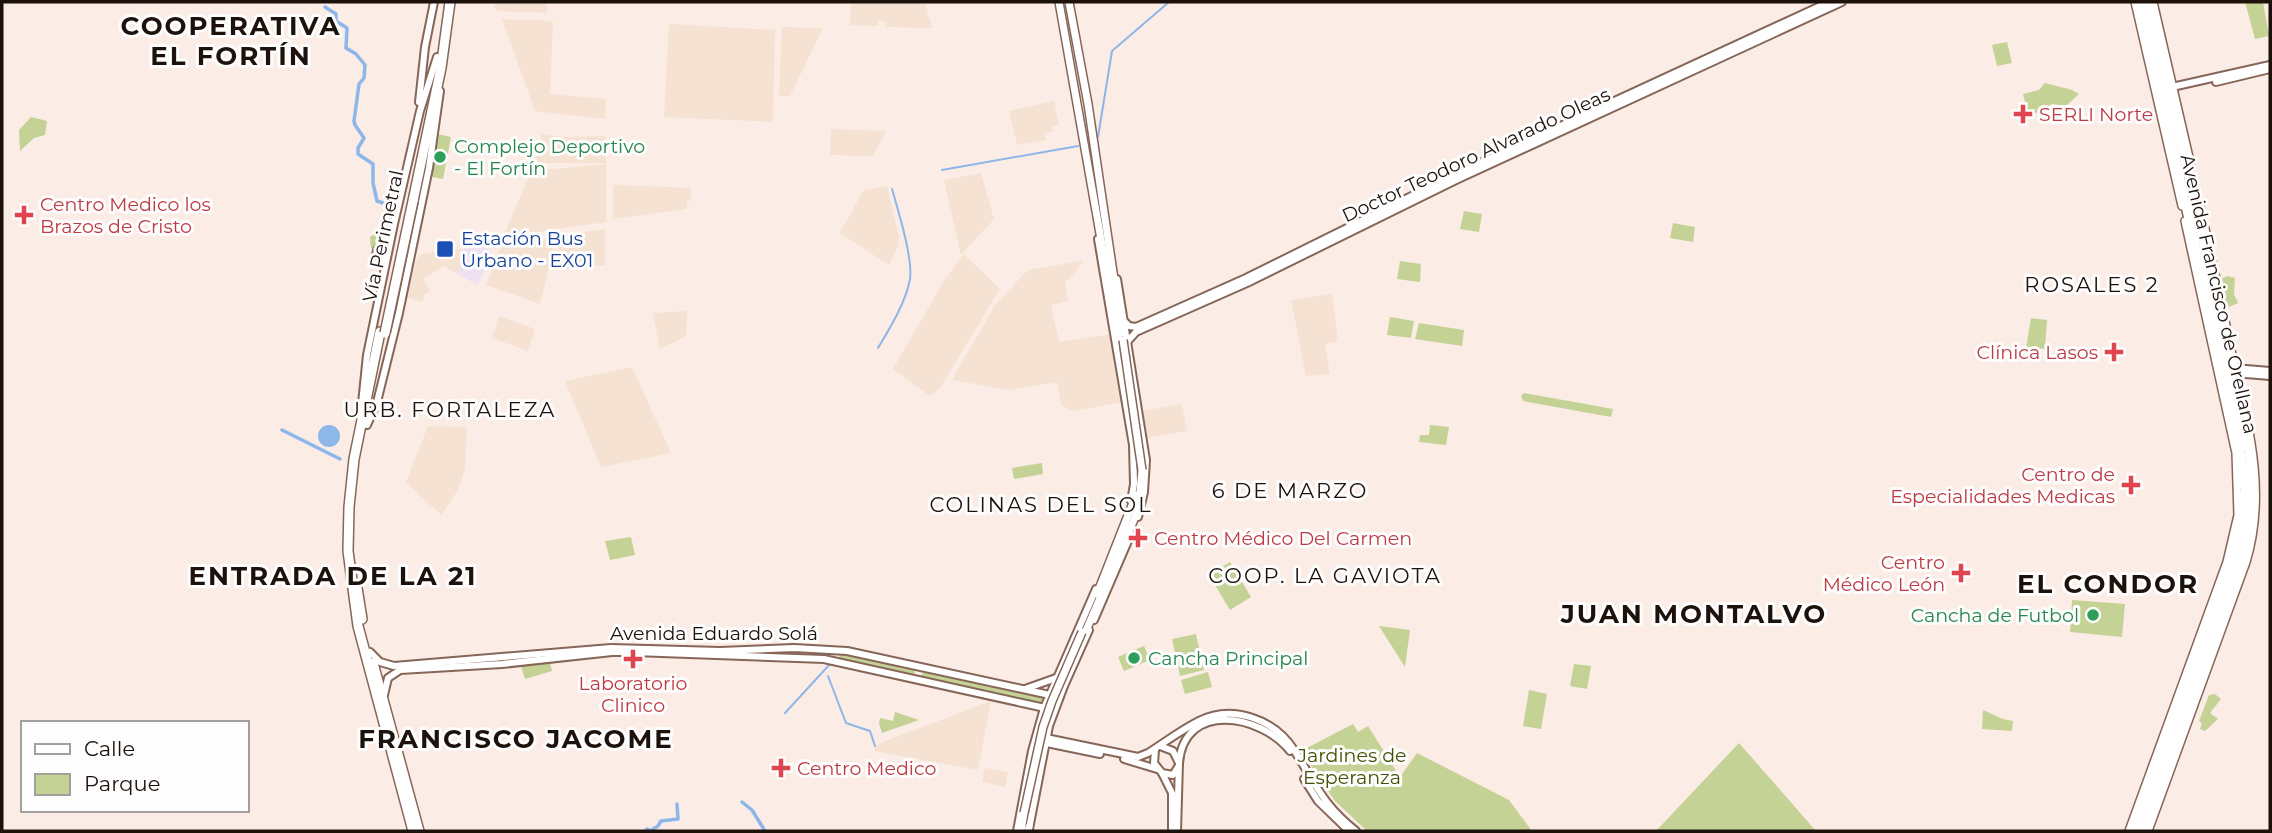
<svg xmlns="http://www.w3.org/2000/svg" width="2272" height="833" font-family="Montserrat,sans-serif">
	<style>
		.industrial { fill: #f5e2d2 }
		.medical { fill: #efe0f2 }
		.green { fill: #c5d295 }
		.water { fill: #8db6e9 }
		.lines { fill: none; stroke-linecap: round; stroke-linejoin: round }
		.stream { stroke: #8db6e9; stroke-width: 2 }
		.canal { stroke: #8db6e9; stroke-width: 3.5 }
		.secondary-casing { stroke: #866658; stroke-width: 10 }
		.primary-casing { stroke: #866658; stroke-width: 10 }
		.highway-casing { stroke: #866658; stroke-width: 12 }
		.secondary { stroke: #fff; stroke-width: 6 }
		.primary { stroke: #fff; stroke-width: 7 }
		.highway { stroke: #fff; stroke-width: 9 }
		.primary-bridge-casing { stroke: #866658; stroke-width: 10; stroke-linecap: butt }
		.highway-bridge-casing { stroke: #866658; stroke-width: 12; stroke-linecap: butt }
		.primary-bridge { stroke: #fff; stroke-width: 7 }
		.highway-bridge { stroke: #fff; stroke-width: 9 }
		.health-dot { fill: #e0444e; stroke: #fdfdfd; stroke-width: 2.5 }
		.leisure-dot { fill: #2e9e5b; stroke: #fdfdfd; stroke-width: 2.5 }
		.transit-dot { fill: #1a4fb4; stroke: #fdfdfd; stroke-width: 2.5 }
		.labels { text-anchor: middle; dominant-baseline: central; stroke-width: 6; stroke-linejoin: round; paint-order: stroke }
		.health-label { font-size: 19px; fill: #be3a42; stroke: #fdfdfd; text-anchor: start }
		.leisure-label { font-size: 19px; fill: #27864d; stroke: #fdfdfd; text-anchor: start }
		.street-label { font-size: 19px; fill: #1d110b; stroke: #fdfdfd }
		.transit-label { font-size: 19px; fill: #164399; stroke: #fdfdfd; text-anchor: start }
		.park-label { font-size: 19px; fill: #465005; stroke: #fdfdfd }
		.neighbourhood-label { font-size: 21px; letter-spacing: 2px; fill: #1d110b; stroke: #fdfdfd }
		.district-label { font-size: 26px; font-weight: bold; letter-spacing: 2px; fill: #1d110b; stroke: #fdfdfd }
	</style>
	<rect width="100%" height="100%" fill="#fbece5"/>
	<g class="industrial">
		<polygon points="493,2 547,2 547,13 496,11"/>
		<polygon points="851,2 925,2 932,28 886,27 884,21 878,21 878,26 850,25"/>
		<polygon points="502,19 553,21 550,94 606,99 605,119 535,111"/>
		<polygon points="669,24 775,30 773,122 664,117"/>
		<polygon points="782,27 823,28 790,96 779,96"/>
		<polygon points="1054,101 1059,125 1052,126 1053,132 1044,133 1046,140 1017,145 1009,111"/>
		<polygon points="831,129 855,130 886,131 873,156 830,155"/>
		<polygon points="542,134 566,137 606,136 606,163 534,163"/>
		<polygon points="606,164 606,222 503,237 531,171"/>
		<polygon points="981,173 994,219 961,255 944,180"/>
		<polygon points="613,185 691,188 691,201 687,201 686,209 613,219"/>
		<polygon points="887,186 899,237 898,246 889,265 840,233 863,191"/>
		<polygon points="605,229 605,265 555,269 562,235"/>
		<polygon points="556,238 540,304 486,285 501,246"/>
		<polygon points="461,249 462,267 455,273 444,266 423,279 430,291 424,295 423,302 407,298 414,265 421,254"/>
		<polygon points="964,254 1000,289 940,388 930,396 893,369 945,279"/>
		<polygon points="1081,261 1083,263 1065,283 1068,301 1051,305 1059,342 1112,334 1123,402 1073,411 1061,405 1057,382 1010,390 952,380 995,305 1028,270"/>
		<polygon points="1332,294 1338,341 1325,344 1330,374 1306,376 1291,300"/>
		<polygon points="687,311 686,336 660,349 653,313"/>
		<polygon points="499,316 535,329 528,351 492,338"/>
		<polygon points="632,367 671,453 601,467 565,381"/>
		<polygon points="1182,404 1187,431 1146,438 1142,411"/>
		<polygon points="428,426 467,427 465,468 458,490 441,515 406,482"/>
		<polygon points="991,701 978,770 874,751 875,745"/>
		<polygon points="985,768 1008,772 1005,787 982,782"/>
	</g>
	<polygon class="medical" points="483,247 489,249 491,254 478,285 455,273 463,267 461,249"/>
	<g class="green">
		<polygon points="2245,2 2263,2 2269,36 2255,39"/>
		<polygon points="2007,42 2012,63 1997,66 1992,45"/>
		<polygon points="2045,83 2072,90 2079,94 2066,106 2052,104 2029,117 2023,94 2039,90"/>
		<polygon points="31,117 47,121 45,135 34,138 20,151 19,130"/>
		<polygon points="437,134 451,137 443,179 432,177"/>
		<path d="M385,207L393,208L388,237L377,248H371L370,237C382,231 382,218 385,207Z"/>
		<polygon points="1464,211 1482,214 1479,232 1460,229"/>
		<polygon points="1673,223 1695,227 1693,242 1670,238"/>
		<polygon points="1400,261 1421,264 1420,282 1397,279"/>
		<polygon points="2228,276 2235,278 2234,294 2238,303 2224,309 2218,280"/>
		<polygon points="1390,317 1414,321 1411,338 1387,335"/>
		<polygon points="2031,318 2047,320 2045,349 2026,348"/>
		<polygon points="1419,323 1464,330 1462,346 1415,339"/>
		<polygon points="1524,393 1613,409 1611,417 1523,401 1521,396"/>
		<polygon points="1430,425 1449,427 1446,445 1419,442 1420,435 1429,435"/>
		<polygon points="1042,463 1043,474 1014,479 1012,468"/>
		<polygon points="631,537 635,555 610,560 605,541"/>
		<polygon points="1230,562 1251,597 1230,610 1209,575"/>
		<polygon points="2072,600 2125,604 2122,637 2070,632"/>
		<polygon points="1379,626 1410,630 1405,667"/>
		<polygon points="1196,634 1204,670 1180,676 1172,639"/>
		<polygon points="1144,646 1150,660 1124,671 1118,657"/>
		<polygon points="842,653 914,668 915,676 838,659"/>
		<polygon points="550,662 552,671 525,679 521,666"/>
		<polygon points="1574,664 1591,666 1587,689 1570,686"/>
		<polygon points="926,671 1045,696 1041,705 921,678 921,675"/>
		<polygon points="1208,672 1212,687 1185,694 1181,680"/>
		<polygon points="1529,690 1547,694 1541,729 1523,726"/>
		<polygon points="2215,694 2221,699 2210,713 2218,719 2205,731 2200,729 2202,723 2199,721 2209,695"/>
		<polygon points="1983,710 2003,719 2013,721 2012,731 1982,729"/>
		<polygon points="895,712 919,720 882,733 879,723 880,718 893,721"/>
		<polygon points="1353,724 1358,732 1368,726 1400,777 1417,753 1509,800 1532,831 1367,831 1335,801 1301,751"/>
		<polygon points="1739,743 1816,831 1656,831"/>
	</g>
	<circle class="water" cx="329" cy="436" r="11"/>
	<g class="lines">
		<g class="stream">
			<polyline points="1098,137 1112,51 1169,2"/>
			<polyline points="942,170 1078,146"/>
			<path d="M878,348C890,328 906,302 910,279C913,258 898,210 892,189"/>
			<polyline points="828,676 846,723 870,731 875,746"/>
			<polyline points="785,713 830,664"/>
		</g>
		<g class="canal">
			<polyline points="325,7 336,14 336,21 347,28 346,48 356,54 365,65 364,78 359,84 354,121 355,125 364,138 358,148 358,154 373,164 373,183 377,201 386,204"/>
			<polyline points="282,430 340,459"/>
			<polyline points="742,802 752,810 765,831"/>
			<polyline points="646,831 647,829 650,831 658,826 661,821 678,819 677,804"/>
		</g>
		<g class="secondary-casing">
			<g id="secondary">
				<polyline points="2216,82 2270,69"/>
				<polyline points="2172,87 2270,65"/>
				<polyline points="419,102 425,47 434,2"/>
				<polyline points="1098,239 1133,445 1134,484 1131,501"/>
				<polyline points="377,250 388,239"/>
				<polyline points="376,254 383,260 384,266"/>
				<polyline points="1117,279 1146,460 1144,492 1138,517"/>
				<polyline points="1124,321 1129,326 1136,327 1246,278 1454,175 1829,2"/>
				<polyline points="1127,342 1136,332 1247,283 1456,180 1842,2"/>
				<polyline points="2234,368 2270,371"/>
				<polyline points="2234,373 2270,376"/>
				<polyline points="361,413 367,355 394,224 420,111 437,57"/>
				<polyline points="367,425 377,402 399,313 429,168 440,91"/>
				<polyline points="1094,620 1131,534"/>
				<polyline points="370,652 380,662 394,666 611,648 720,651 794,648 847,651 1059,697"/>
				<polyline points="1025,689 1056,678"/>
				<polyline points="384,695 388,678 400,670 502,664 612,652 634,652 824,659 1054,710"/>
				<path d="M1046,738L1138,757L1148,753C1164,743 1181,730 1199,721C1232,704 1274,719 1294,750C1316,784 1322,804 1356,831"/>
				<polyline points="1042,742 1100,754"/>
				<polyline points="1160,746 1173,751 1179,763 1177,831"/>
				<polyline points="1155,750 1154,763 1162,773 1173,775 1178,767"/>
				<polyline points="1124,759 1157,769"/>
				<path d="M1179,763C1184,701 1261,714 1290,751"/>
				<polyline points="1162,773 1172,793 1172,831"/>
				<polyline points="1304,779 1318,801 1349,831"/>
				<polyline points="1029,829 1049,726 1064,686 1089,630"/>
				<polyline points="1017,831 1032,751 1044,708 1096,589"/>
			</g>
		</g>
		<g class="primary-casing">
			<g id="primary">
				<polyline points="1059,2 1119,341"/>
				<polyline points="1069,2 1088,104 1122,333"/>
				<polyline points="2135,2 2182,206"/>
				<polyline points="2153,2 2191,166"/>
				<polyline points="1097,594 1136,495"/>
				<polyline points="1085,633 1135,517 1139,502 1142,470"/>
				<polyline points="1021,831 1024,813"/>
				<polyline points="1028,831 1029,827"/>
				<polyline points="2129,831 2227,562 2238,515 2236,453 2185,221"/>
				<path d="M2148,831L2246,562C2268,490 2247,421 2231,350C2221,300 2210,251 2199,202"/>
			</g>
		</g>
		<g class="highway-casing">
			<g id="highway">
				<polyline points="413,201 441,68 450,2"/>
				<polyline points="380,332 354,459 349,507 348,551 358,626 413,831"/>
				<polyline points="357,588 362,619"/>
				<polyline points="373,663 419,831"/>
				<polyline points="2135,831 2239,544 2245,490 2238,436 2140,2"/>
				<path d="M2143,831L2241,561C2249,524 2254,489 2249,452L2192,190L2147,2"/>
			</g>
		</g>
		<use href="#secondary" class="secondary"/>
		<use href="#primary" class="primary"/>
		<use href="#highway" class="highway"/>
		<g class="primary-bridge-casing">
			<g id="primary-bridge">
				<polyline points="1123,340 1142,470"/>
				<polyline points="1024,813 1043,727 1052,701 1082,632"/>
			</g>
		</g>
		<g class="highway-bridge-casing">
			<polyline id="highway-bridge" points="385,333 413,201"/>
		</g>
		<use href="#primary-bridge" class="primary-bridge"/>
		<use href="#highway-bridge" class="highway-bridge"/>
	</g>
	<g class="health-dot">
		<path d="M2019.5 103.5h7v7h7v7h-7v7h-7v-7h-7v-7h7z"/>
		<path d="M20.5 204.5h7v7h7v7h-7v7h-7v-7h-7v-7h7z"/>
		<path d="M2110.5 341.5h7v7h7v7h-7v7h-7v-7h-7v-7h7z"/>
		<path d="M2127.5 474.5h7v7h7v7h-7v7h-7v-7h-7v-7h7z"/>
		<path d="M1134.5 527.5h7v7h7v7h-7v7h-7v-7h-7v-7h7z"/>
		<path d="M1957.5 562.5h7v7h7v7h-7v7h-7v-7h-7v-7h7z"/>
		<path d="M629.5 648.5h7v7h7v7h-7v7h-7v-7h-7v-7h7z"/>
		<path d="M777.5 757.5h7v7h7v7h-7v7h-7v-7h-7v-7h7z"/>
	</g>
	<g class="leisure-dot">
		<circle cx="440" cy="157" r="7"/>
		<circle cx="2093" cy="615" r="7"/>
		<circle cx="1134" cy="658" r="7"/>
	</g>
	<rect class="transit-dot" x="436" y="240" width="18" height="18" rx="3.5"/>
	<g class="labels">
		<g class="health-label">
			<text x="2039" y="114">SERLI Norte</text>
			<text x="40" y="204">Centro Medico los<tspan x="40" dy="22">Brazos de Cristo</tspan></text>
			<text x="2098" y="352" text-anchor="end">Clínica Lasos</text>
			<text x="2115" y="474" text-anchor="end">Centro de<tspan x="2115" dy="22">Especialidades Medicas</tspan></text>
			<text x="1154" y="538">Centro Médico Del Carmen</text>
			<text x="1945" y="562" text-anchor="end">Centro<tspan x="1945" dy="22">Médico León</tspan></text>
			<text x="633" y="683" text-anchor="middle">Laboratorio<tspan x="633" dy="22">Clinico</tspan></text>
			<text x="797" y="768">Centro Medico</text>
		</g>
		<g class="leisure-label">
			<text x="454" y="146">Complejo Deportivo<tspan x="454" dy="22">- El Fortín</tspan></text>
			<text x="2079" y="615" text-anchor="end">Cancha de Futbol</text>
			<text x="1148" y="658">Cancha Principal</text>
		</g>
		<g class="street-label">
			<text transform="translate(1476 155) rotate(-25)">Doctor Teodoro Alvarado Oleas</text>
			<text transform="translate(383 236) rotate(-78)">Vía Perimetral</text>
			<text transform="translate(2219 294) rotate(77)">Avenida Francisco de Orellana</text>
			<text x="714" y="633">Avenida Eduardo Solá</text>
		</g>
		<g class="transit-label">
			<text x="461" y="238">Estación Bus<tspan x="461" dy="22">Urbano - EX01</tspan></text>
		</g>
		<g class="park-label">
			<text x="1352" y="755">Jardines de<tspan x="1352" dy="22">Esperanza</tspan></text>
		</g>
		<g class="neighbourhood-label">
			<text x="2092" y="284">ROSALES 2</text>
			<text x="450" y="409">URB. FORTALEZA</text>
			<text x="1290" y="490">6 DE MARZO</text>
			<text x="1041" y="504">COLINAS DEL SOL</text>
			<text x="1325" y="575">COOP. LA GAVIOTA</text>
		</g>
		<g class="district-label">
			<text x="231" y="26">COOPERATIVA<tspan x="231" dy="30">EL FORTÍN</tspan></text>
			<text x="333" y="576">ENTRADA DE LA 21</text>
			<text x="2108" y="584">EL CONDOR</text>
			<text x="1694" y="614">JUAN MONTALVO</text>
			<text x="516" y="739">FRANCISCO JACOME</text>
		</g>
	</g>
	<rect width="2272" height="833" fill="none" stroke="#1d110b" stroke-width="7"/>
	<rect x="21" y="721" width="228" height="91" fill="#fdfdfd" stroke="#a39f9c" stroke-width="2"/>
	<rect x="35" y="744" width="35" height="10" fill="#ffffff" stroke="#a39f9c" stroke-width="2"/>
	<text x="84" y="756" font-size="21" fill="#1d110b">Calle</text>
	<rect x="35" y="774" width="35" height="21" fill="#c5d295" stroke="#a39f9c" stroke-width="2"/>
	<text x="84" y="791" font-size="21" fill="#1d110b">Parque</text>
</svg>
